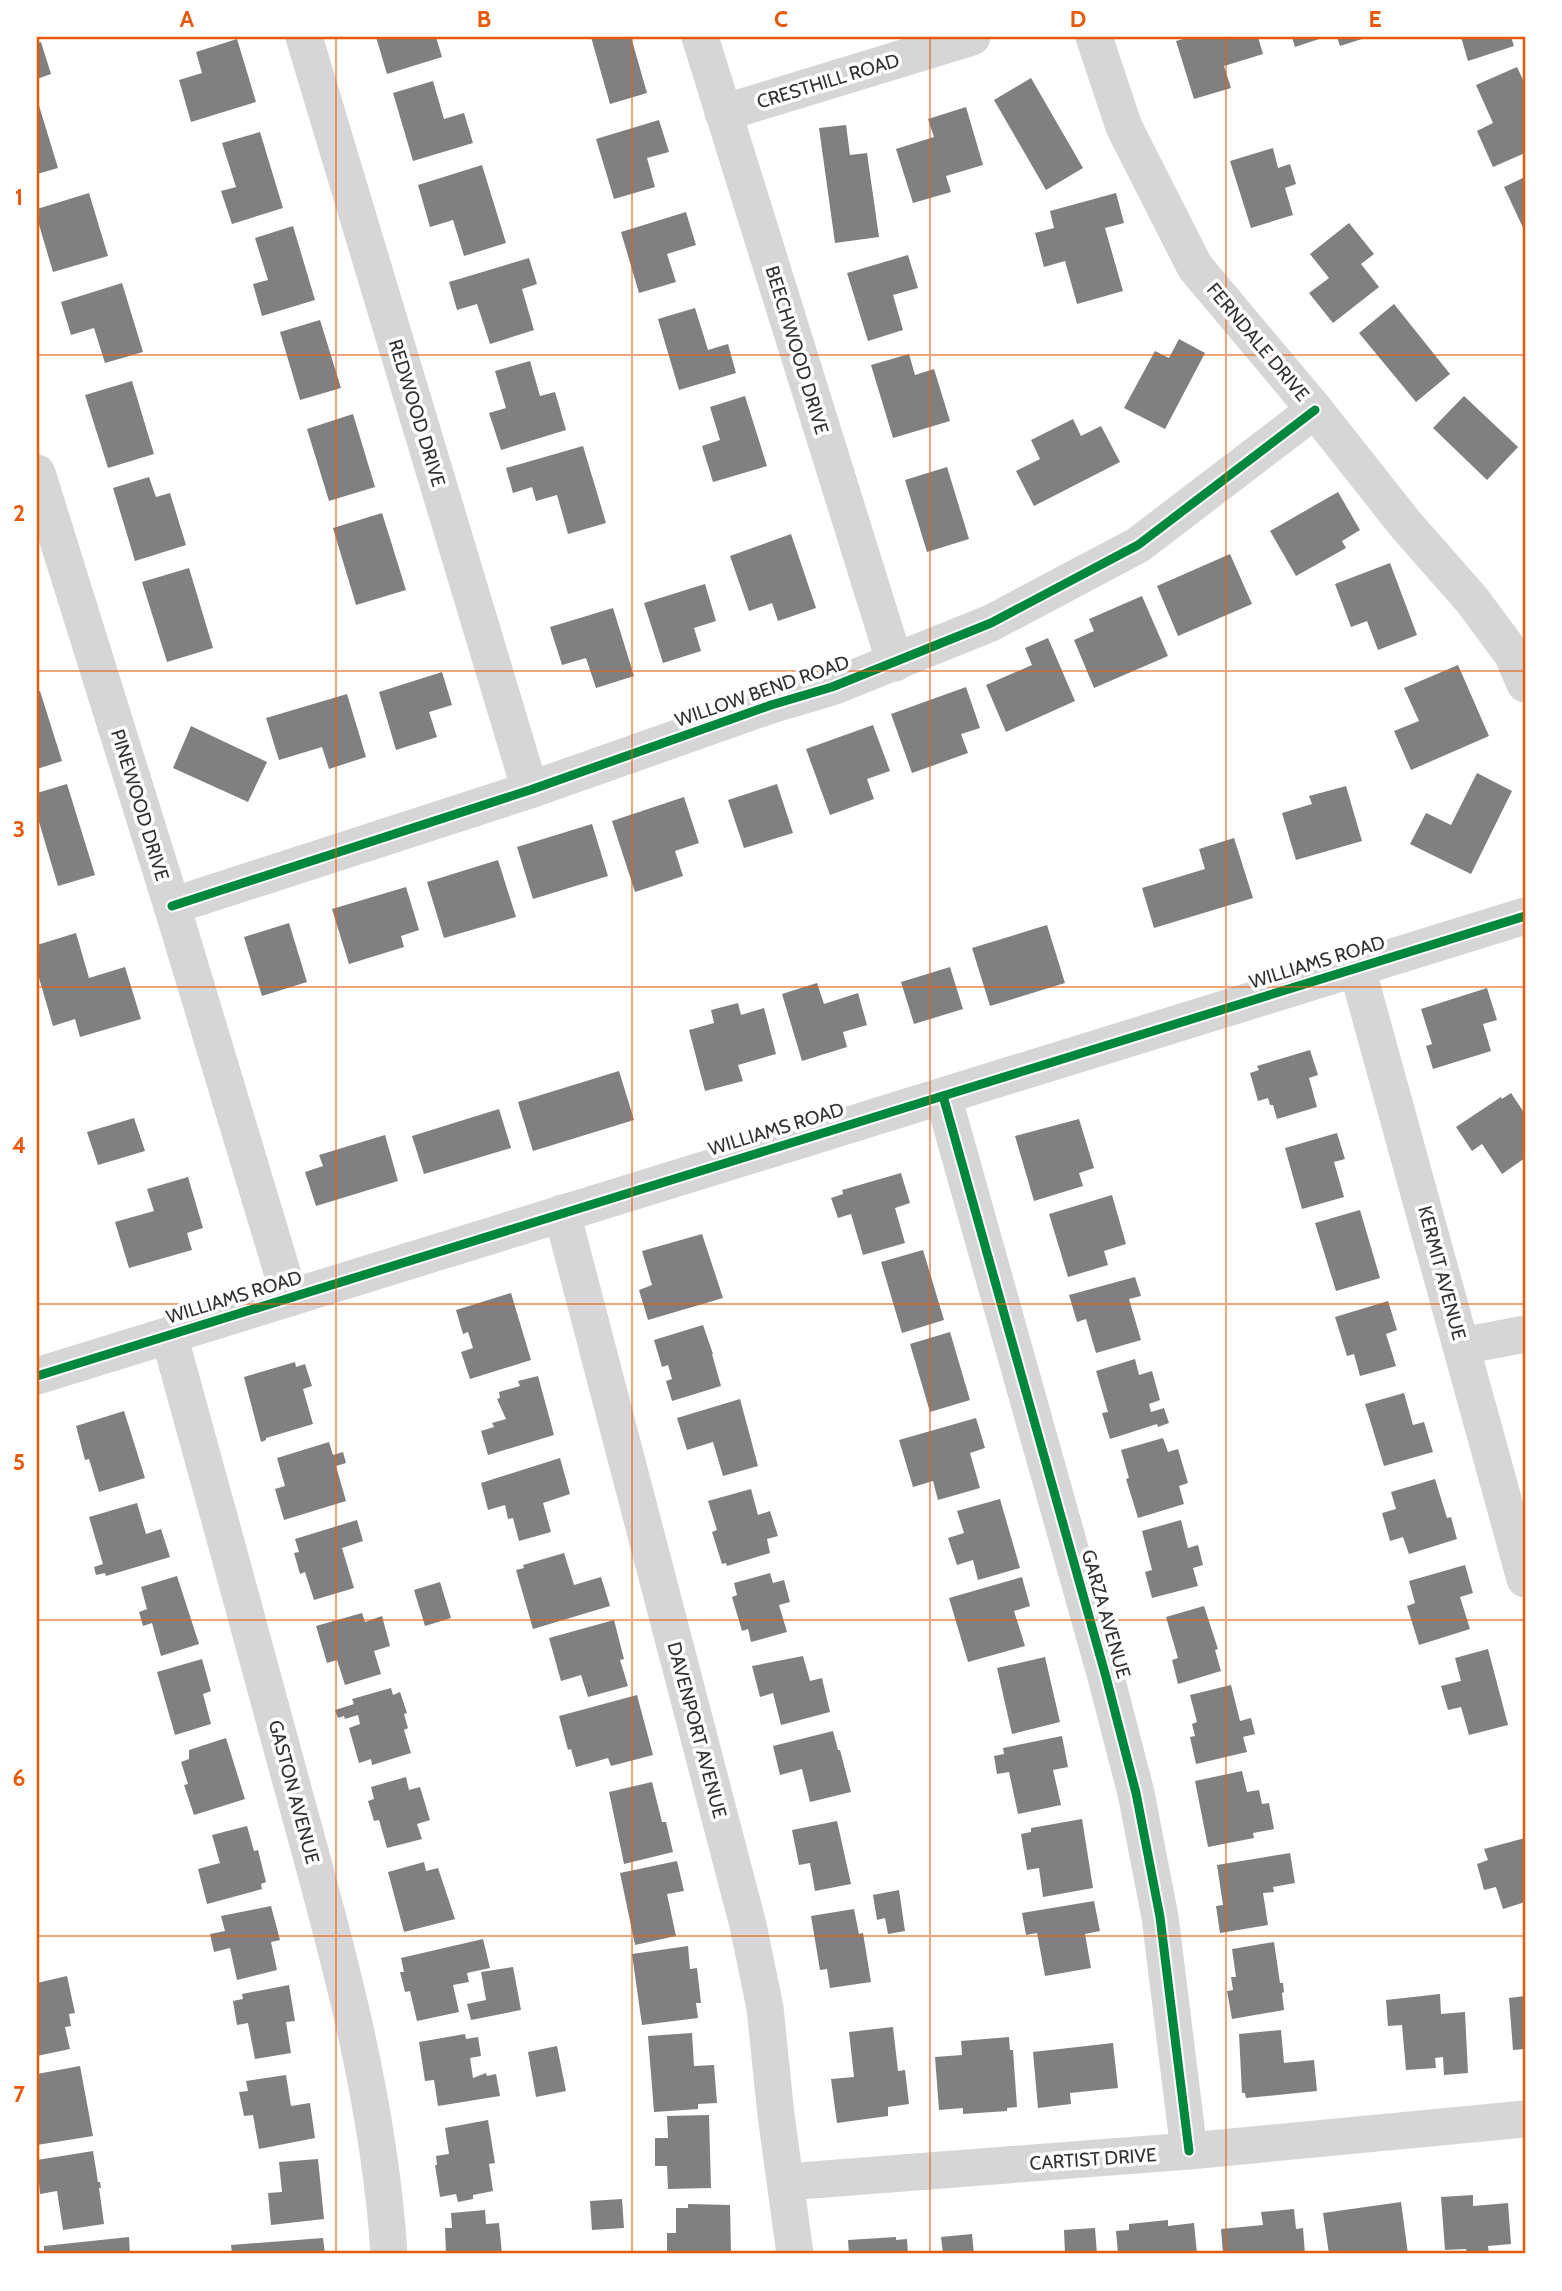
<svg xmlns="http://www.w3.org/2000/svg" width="1562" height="2291" font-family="Cabin,sans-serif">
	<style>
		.building { fill: #808080 }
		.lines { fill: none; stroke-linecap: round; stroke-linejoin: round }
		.minor { stroke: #d6d6d6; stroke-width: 37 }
		.cycleway-casing { stroke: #fff; stroke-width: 13 }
		.cycleway { stroke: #00873e; stroke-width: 9 }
		.grid { fill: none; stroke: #e8590c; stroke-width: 2; stroke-opacity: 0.55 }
		.labels { text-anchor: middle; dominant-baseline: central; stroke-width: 7; stroke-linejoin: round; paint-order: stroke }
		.street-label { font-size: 19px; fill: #323232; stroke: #fff }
		.neatline { fill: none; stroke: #e8590c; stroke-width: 2.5 }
		.grid-label { font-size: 23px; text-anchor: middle; font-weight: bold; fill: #e8590c }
	</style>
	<rect width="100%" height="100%" fill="#fff"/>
	<g class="building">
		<polygon points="376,37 436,37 442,57 387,74"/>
		<polygon points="591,37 631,37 647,93 610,104"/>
		<polygon points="1190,37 1258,37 1263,54 1224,66 1231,88 1194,99 1176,41"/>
		<polygon points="1292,37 1325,37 1295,47"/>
		<polygon points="1337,37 1368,37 1340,46"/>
		<polygon points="1461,37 1511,37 1514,46 1468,61"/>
		<polygon points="237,39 256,102 191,122 179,80 202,73 196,52"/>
		<polygon points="41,42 51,74 37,79 37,43"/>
		<polygon points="1517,67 1525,84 1525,153 1493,167 1477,131 1493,123 1476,85"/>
		<polygon points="1031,78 1083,168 1046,190 994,100"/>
		<polygon points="433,81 444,119 464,113 473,143 413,161 393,93"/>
		<polygon points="37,99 58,168 37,174"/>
		<polygon points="966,107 983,165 946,176 951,192 913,203 896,149 934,137 928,119"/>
		<polygon points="659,120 669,152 647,158 655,187 614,199 596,139"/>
		<polygon points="846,125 850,155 867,153 879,237 835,243 819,128"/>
		<polygon points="260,132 283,208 232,224 221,191 236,187 222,143"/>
		<polygon points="1273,148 1278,168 1290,164 1296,184 1285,188 1293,215 1251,228 1230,161"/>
		<polygon points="482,165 506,243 464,256 453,220 430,227 418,185"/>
		<polygon points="1525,177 1525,232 1504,187"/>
		<polygon points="89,193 108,256 53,272 37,218 37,209"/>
		<polygon points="1116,193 1124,223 1105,228 1123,291 1077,304 1065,261 1044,267 1035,233 1054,228 1050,211"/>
		<polygon points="686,212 696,245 667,254 676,282 639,293 621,232"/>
		<polygon points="1349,223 1374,254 1361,264 1379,287 1333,323 1309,293 1329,278 1310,254"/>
		<polygon points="293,226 315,300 262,316 253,284 268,280 255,238"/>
		<polygon points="908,255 918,288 893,295 903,330 868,341 847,273"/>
		<polygon points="529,258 537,284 522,289 534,330 490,344 477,304 457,310 449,282"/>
		<polygon points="122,283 143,352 105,363 94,328 71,335 61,302"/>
		<polygon points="1394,304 1450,374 1416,402 1359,333"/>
		<polygon points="695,308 708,350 728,344 736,373 679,390 658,319"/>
		<polygon points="320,320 341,388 300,400 280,332"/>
		<polygon points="1179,339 1205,353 1165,429 1124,408 1155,351 1169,358"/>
		<polygon points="909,354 915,375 934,369 950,421 893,438 871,365"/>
		<polygon points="530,361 540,396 555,392 566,430 501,450 489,413 506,408 495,371"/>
		<polygon points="132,381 154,454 108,468 85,395"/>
		<polygon points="745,396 767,466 713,482 702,446 720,440 710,407"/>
		<polygon points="1464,396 1518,447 1487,480 1433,428"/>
		<polygon points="353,414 375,487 329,501 307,429"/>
		<polygon points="1073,419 1081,436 1101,426 1120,462 1034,506 1016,471 1040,459 1031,440"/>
		<polygon points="583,446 606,523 568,534 557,495 536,501 532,487 513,493 506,468"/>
		<polygon points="947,467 969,539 927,552 905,480"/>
		<polygon points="149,477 156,497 170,493 186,545 135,561 113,488"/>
		<polygon points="1338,492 1360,530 1342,541 1346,548 1296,576 1270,531"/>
		<polygon points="382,513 406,590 356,605 333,528"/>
		<polygon points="791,534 816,608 778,621 772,603 749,611 730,556"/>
		<polygon points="1230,554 1252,604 1178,636 1157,586"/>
		<polygon points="1390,563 1417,635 1378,650 1367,621 1351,627 1335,584"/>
		<polygon points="189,568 213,648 167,662 142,582"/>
		<polygon points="705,584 716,621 694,628 701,651 663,663 644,603"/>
		<polygon points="1142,596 1168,656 1094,688 1074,640 1094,631 1089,619"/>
		<polygon points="613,608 634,676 596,688 586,658 562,665 550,627"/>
		<polygon points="1048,638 1075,701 1006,732 986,685 1032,665 1025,648"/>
		<polygon points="1458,665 1489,736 1411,770 1394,731 1419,721 1404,688"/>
		<polygon points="442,672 452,705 429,712 437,737 396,750 379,692"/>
		<polygon points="966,687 980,728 961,734 968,753 912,773 891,714"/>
		<polygon points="40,691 62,761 37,769 37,692"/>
		<polygon points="347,694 366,757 329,769 322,747 279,760 266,718"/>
		<polygon points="873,725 890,771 867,779 874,799 830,815 806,749"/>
		<polygon points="191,726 267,762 248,802 173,768"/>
		<polygon points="1477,773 1512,791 1471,874 1410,844 1426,813 1451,825"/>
		<polygon points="67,784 95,875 58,886 37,815 37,793"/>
		<polygon points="777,784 793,833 744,848 728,800"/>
		<polygon points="1346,786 1362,841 1296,860 1282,813 1312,804 1309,796"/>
		<polygon points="684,797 699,843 675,851 683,876 635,892 612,821"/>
		<polygon points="592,824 608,876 533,899 517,847"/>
		<polygon points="1234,838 1253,898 1154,928 1142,888 1205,869 1199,849"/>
		<polygon points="498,860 516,917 444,938 427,882"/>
		<polygon points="406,887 419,930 401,936 404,947 349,964 332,909"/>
		<polygon points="289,923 307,982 262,996 244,937"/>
		<polygon points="1047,925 1065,983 990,1006 972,948"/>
		<polygon points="76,933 89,978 125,967 141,1019 80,1037 75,1019 53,1026 37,971 37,945"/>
		<polygon points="950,967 963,1009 914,1024 901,982"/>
		<polygon points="817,983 824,1004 858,993 867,1025 843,1032 847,1047 802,1061 782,994"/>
		<polygon points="1487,988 1497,1020 1483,1024 1491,1051 1433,1069 1426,1046 1432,1044 1421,1009"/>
		<polygon points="738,1003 741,1015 764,1008 776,1054 738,1065 743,1081 705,1091 689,1030 714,1023 711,1010"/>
		<polygon points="1310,1050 1318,1075 1309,1078 1317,1107 1277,1119 1273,1105 1270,1105 1268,1098 1258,1101 1250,1073 1259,1070 1257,1066"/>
		<polygon points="619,1071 634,1120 533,1151 518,1102"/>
		<polygon points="1511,1093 1525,1114 1525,1158 1502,1174 1482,1144 1472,1151 1456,1127 1501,1097 1502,1099"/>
		<polygon points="499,1109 511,1148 424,1174 412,1136"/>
		<polygon points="134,1118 145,1151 98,1165 87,1132"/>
		<polygon points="1079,1119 1094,1168 1079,1173 1083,1186 1034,1201 1015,1136"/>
		<polygon points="1337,1133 1345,1159 1334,1162 1344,1197 1302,1209 1285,1148"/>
		<polygon points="385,1135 398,1181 316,1206 305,1172 323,1166 319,1155"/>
		<polygon points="901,1173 910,1203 895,1208 905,1243 863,1255 851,1214 838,1218 831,1198 843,1194 842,1190"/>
		<polygon points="188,1177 203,1228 187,1233 192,1250 129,1268 115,1222 154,1211 147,1189"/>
		<polygon points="1112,1195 1126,1244 1104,1251 1108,1265 1068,1277 1049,1214"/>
		<polygon points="1360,1210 1380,1278 1336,1291 1315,1223"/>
		<polygon points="702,1234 723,1298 648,1320 639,1290 652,1285 642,1251"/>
		<polygon points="923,1250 944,1320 902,1333 881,1262"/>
		<polygon points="1135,1277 1141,1296 1129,1299 1141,1340 1096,1353 1086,1319 1077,1322 1069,1295"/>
		<polygon points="511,1293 531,1360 470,1379 461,1352 473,1348 468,1332 463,1334 456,1310"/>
		<polygon points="1388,1301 1397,1330 1386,1334 1396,1366 1360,1376 1354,1354 1347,1356 1335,1317"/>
		<polygon points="703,1325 713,1354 712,1354 721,1386 672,1401 666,1381 672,1379 668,1365 662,1367 654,1340"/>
		<polygon points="950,1332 970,1400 930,1412 910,1344"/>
		<polygon points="1135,1359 1139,1375 1152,1371 1160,1400 1149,1404 1151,1412 1164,1408 1169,1423 1158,1427 1157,1424 1110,1439 1102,1413 1108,1412 1096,1371"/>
		<polygon points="295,1362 296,1367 305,1364 312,1386 303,1389 313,1424 266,1438 266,1440 261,1442 244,1377"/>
		<polygon points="538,1376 554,1435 488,1455 481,1431 494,1427 492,1423 506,1419 497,1399 500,1398 499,1392 520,1386 518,1381"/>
		<polygon points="1404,1393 1413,1425 1424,1422 1433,1452 1384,1466 1365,1404"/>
		<polygon points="740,1399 758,1466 723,1476 713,1442 687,1450 677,1418"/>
		<polygon points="124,1411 145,1478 99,1492 89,1459 85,1460 76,1426"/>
		<polygon points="976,1418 985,1448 970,1453 980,1488 938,1500 933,1481 913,1487 899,1440"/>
		<polygon points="1163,1438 1168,1452 1178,1449 1188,1483 1179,1486 1184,1504 1138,1518 1126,1479 1129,1478 1121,1450"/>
		<polygon points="329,1442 333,1455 343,1452 346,1463 336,1466 346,1501 284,1520 275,1489 285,1486 277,1458"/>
		<polygon points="560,1458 570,1494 543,1503 551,1532 519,1541 513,1518 508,1519 505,1505 488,1510 481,1483"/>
		<polygon points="1435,1479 1447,1518 1451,1517 1457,1539 1409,1554 1403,1537 1390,1541 1382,1513 1396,1509 1391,1492"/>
		<polygon points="751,1489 758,1515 770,1511 778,1536 767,1539 770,1553 727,1566 726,1563 722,1564 712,1532 717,1530 708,1501"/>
		<polygon points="1000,1499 1020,1568 978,1580 973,1560 957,1565 948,1538 964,1533 957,1511"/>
		<polygon points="137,1503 146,1534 161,1529 170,1557 106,1576 105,1573 96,1575 94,1567 103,1564 89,1517"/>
		<polygon points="357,1520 363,1541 342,1548 354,1588 314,1600 305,1572 300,1574 294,1553 299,1552 295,1539"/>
		<polygon points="1181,1520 1188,1548 1198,1545 1203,1565 1193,1568 1198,1586 1152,1598 1145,1572 1152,1570 1142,1531"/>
		<polygon points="564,1553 574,1585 601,1577 610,1606 533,1629 516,1570 524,1568 523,1565"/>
		<polygon points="1465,1565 1473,1593 1460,1597 1470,1629 1419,1645 1407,1606 1415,1603 1409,1581"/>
		<polygon points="770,1573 773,1583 784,1580 790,1602 779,1605 787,1632 751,1642 748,1629 742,1631 732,1597 737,1595 734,1583"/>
		<polygon points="177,1576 199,1644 161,1656 152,1623 143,1626 139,1612 147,1609 141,1587"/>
		<polygon points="1022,1577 1030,1606 1014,1611 1025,1646 968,1662 949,1598"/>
		<polygon points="440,1582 451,1618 425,1626 414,1590"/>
		<polygon points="1204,1606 1218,1649 1215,1650 1221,1671 1178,1684 1172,1660 1178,1658 1166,1617"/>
		<polygon points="362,1613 365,1622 382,1616 390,1646 374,1651 381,1674 345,1685 337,1660 327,1663 316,1626"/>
		<polygon points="614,1620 624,1659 620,1660 628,1686 588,1697 581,1675 561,1681 549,1638"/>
		<polygon points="1488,1649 1508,1725 1469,1735 1461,1707 1448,1710 1441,1686 1461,1681 1455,1658"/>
		<polygon points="803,1656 810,1681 822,1678 830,1712 781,1725 773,1693 760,1697 752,1666"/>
		<polygon points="1045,1657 1060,1722 1012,1734 997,1668"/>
		<polygon points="202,1659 211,1691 203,1694 211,1724 175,1735 157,1672"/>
		<polygon points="1231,1685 1240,1721 1251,1718 1255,1734 1243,1737 1247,1752 1196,1764 1190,1737 1195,1736 1192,1724 1197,1722 1190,1695"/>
		<polygon points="391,1688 393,1695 400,1692 407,1713 404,1714 408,1728 404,1730 411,1753 372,1765 371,1759 359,1763 349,1728 360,1724 358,1715 345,1719 344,1716 338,1718 335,1710 354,1704 352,1699"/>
		<polygon points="637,1695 653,1755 611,1766 608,1758 576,1767 571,1749 568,1750 559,1716"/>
		<polygon points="833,1731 838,1750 840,1750 851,1792 810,1802 802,1769 780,1775 773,1746"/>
		<polygon points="1062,1736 1068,1767 1053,1770 1061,1805 1018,1814 1009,1772 997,1774 994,1756 1004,1754 1003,1748"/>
		<polygon points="226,1738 245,1799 194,1815 184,1785 188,1784 181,1762 189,1759 189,1750"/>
		<polygon points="1242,1771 1247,1792 1259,1790 1262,1804 1269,1803 1274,1829 1253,1833 1254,1838 1208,1847 1195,1781"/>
		<polygon points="406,1777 409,1790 420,1787 430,1820 417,1824 422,1839 387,1848 379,1820 374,1821 368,1801 374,1799 371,1787"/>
		<polygon points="652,1782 662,1822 666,1822 673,1852 624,1864 609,1792"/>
		<polygon points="1082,1819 1093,1888 1043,1897 1039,1868 1027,1870 1021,1834 1031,1832 1031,1828"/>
		<polygon points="837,1821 851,1884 815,1891 810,1863 799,1865 792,1830"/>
		<polygon points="247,1826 254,1851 258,1850 266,1882 261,1884 262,1889 207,1904 198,1869 220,1863 212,1835"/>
		<polygon points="1525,1838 1525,1902 1503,1909 1496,1887 1484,1890 1477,1864 1488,1860 1484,1849"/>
		<polygon points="1290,1853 1295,1883 1273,1887 1274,1892 1263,1893 1268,1925 1220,1933 1216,1906 1223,1905 1217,1865"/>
		<polygon points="677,1861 684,1891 667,1894 676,1936 635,1945 620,1873"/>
		<polygon points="424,1862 426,1871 438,1868 455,1919 404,1932 388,1872"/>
		<polygon points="899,1890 905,1931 888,1934 885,1918 877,1920 873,1895"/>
		<polygon points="1094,1901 1100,1931 1085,1934 1091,1968 1045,1976 1037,1933 1026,1935 1022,1913"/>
		<polygon points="271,1906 280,1940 271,1942 277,1970 237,1980 230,1948 214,1952 210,1934 225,1931 221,1916"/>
		<polygon points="854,1909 859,1934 863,1933 871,1982 830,1988 827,1969 820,1970 811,1916"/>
		<polygon points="483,1939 490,1968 467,1973 469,1982 453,1985 459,2012 417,2021 410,1991 405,1992 400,1972 404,1972 401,1958"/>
		<polygon points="1274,1942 1280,1983 1283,1983 1284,1992 1282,1993 1284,2010 1232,2019 1227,1991 1233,1990 1231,1977 1236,1977 1232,1949"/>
		<polygon points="688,1946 690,1969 697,1968 701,2003 696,2003 698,2018 642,2025 632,1954"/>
		<polygon points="513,1967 521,2010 471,2020 467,2004 486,2000 481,1972"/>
		<polygon points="67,1976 75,2013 69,2014 71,2026 65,2027 70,2049 37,2056 37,1983"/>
		<polygon points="289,1985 295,2021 286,2022 291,2053 255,2059 248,2023 237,2025 233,2001 243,1999 242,1994"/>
		<polygon points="1440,1994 1441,2014 1465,2012 1468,2073 1444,2075 1443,2057 1435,2058 1436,2068 1406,2070 1402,2025 1388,2026 1386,2000"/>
		<polygon points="1525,1996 1525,2049 1513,2050 1509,1998"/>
		<polygon points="893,2027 898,2071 905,2070 909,2104 888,2107 888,2116 837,2123 831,2079 854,2077 849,2032"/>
		<polygon points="1281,2030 1284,2063 1314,2060 1317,2091 1246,2098 1245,2093 1242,2093 1239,2034"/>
		<polygon points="692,2033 694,2066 714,2065 717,2103 698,2104 698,2109 654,2112 648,2036"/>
		<polygon points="465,2034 466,2039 478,2037 481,2056 470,2058 473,2078 486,2073 487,2076 496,2074 500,2096 438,2106 434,2080 425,2081 419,2042"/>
		<polygon points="1009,2037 1010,2050 1013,2050 1017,2107 1007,2108 1007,2111 963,2114 963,2108 939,2110 935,2057 962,2055 961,2041"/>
		<polygon points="1113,2043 1118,2088 1070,2093 1071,2104 1038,2108 1033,2052"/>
		<polygon points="557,2046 566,2091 536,2097 528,2052"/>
		<polygon points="80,2066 93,2136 37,2145 37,2074"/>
		<polygon points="286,2075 291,2106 310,2103 315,2138 259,2149 253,2115 244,2116 239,2092 248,2091 246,2081"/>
		<polygon points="709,2115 711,2188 668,2189 667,2166 655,2166 655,2138 668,2138 667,2116"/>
		<polygon points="488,2120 495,2163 489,2164 493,2191 473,2195 473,2199 458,2202 456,2194 440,2197 435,2165 437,2165 436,2156 449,2154 445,2128"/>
		<polygon points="93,2151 98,2182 100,2182 101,2188 99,2188 104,2224 63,2230 57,2191 40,2194 37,2160"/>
		<polygon points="318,2159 324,2219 271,2225 268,2193 282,2192 279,2162"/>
		<polygon points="1473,2195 1473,2206 1508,2203 1511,2244 1488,2246 1489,2254 1467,2254 1466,2249 1445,2250 1441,2197"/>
		<polygon points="622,2199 624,2228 592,2230 590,2201"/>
		<polygon points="1401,2202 1408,2254 1329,2254 1323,2213"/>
		<polygon points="688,2204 730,2205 731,2254 667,2254 667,2233 676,2233 676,2208 688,2208"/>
		<polygon points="1294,2209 1296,2229 1303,2228 1305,2254 1223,2254 1221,2229 1263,2225 1261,2212"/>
		<polygon points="485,2210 486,2224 499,2223 502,2254 446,2254 445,2228 452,2228 451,2213"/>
		<polygon points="1168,2220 1168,2226 1194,2223 1197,2254 1118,2254 1116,2231 1129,2230 1129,2224"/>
		<polygon points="1095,2228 1097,2254 1065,2254 1064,2230"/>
		<polygon points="972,2234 974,2254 943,2254 941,2237"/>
		<polygon points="129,2237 130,2254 44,2254 44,2246"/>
		<polygon points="896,2237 896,2240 907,2239 908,2254 849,2254 848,2240"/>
		<polygon points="323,2238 325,2254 232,2254 231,2245"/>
	</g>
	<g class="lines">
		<g class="minor">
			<polyline points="304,37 530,790"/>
			<polyline points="700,37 895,663"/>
			<polyline points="1094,37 1124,127 1195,267 1315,410 1406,525 1472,600 1512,654 1525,684"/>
			<polyline points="723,113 972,37"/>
			<polyline points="37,473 172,906 290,1298"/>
			<polyline points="172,906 530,790 771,705 832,687 991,623 1138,545 1315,410"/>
			<polyline points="1357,968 1525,1579"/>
			<polyline points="943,1096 1106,1677 1136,1793 1160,1917 1189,2151"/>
			<polyline points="562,1213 748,1925 765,2008 776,2115 795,2254"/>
			<path d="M169,1335C211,1486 252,1638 293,1789C335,1942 379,2095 389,2254"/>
			<polyline points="1462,1346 1525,1334"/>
			<polyline points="37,1376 1525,916"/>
			<polyline points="786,2182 1189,2151 1525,2119"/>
		</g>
		<g class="cycleway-casing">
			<g id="cycleway">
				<polyline points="172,906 530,790 771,705 832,687 991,623 1138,545 1315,410"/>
				<polyline points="943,1096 1106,1677 1136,1793 1160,1917 1189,2151"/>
				<polyline points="37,1376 1525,916"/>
			</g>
		</g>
		<use href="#cycleway" class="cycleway"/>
	</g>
	<path class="grid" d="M336,37V2254M632,37V2254M930,37V2254M1226,37V2254M37,355H1525M37,671H1525M37,987H1525M37,1304H1525M37,1620H1525M37,1936H1525"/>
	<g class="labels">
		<g class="street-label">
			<text transform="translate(828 81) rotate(-17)">CRESTHILL ROAD</text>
			<text transform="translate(1258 342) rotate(50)">FERNDALE DRIVE</text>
			<text transform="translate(797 350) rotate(73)">BEECHWOOD DRIVE</text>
			<text transform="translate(417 413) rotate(73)">REDWOOD DRIVE</text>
			<text transform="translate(762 691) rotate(-19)">WILLOW BEND ROAD</text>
			<text transform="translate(140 805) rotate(73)">PINEWOOD DRIVE</text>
			<text transform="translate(1317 962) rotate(-17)">WILLIAMS ROAD</text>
			<text transform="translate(776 1129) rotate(-17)">WILLIAMS ROAD</text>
			<text transform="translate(1442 1273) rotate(75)">KERMIT AVENUE</text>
			<text transform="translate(234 1297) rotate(-17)">WILLIAMS ROAD</text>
			<text transform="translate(1106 1614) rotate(74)">GARZA AVENUE</text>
			<text transform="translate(697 1730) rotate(75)">DAVENPORT AVENUE</text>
			<text transform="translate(294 1792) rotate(75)">GASTON AVENUE</text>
			<text transform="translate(1093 2159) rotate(-4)">CARTIST DRIVE</text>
		</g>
	</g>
	<rect width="1562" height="2291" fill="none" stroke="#ffffff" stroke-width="77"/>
	<rect x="38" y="38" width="1486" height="2214" class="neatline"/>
	<g class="grid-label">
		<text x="187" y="27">A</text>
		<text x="484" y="27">B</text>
		<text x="781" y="27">C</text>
		<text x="1078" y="27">D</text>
		<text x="1375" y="27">E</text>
		<text x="19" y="205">1</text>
		<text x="19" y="521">2</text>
		<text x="19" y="837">3</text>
		<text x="19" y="1153">4</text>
		<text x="19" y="1470">5</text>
		<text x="19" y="1786">6</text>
		<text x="19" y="2102">7</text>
	</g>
</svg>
